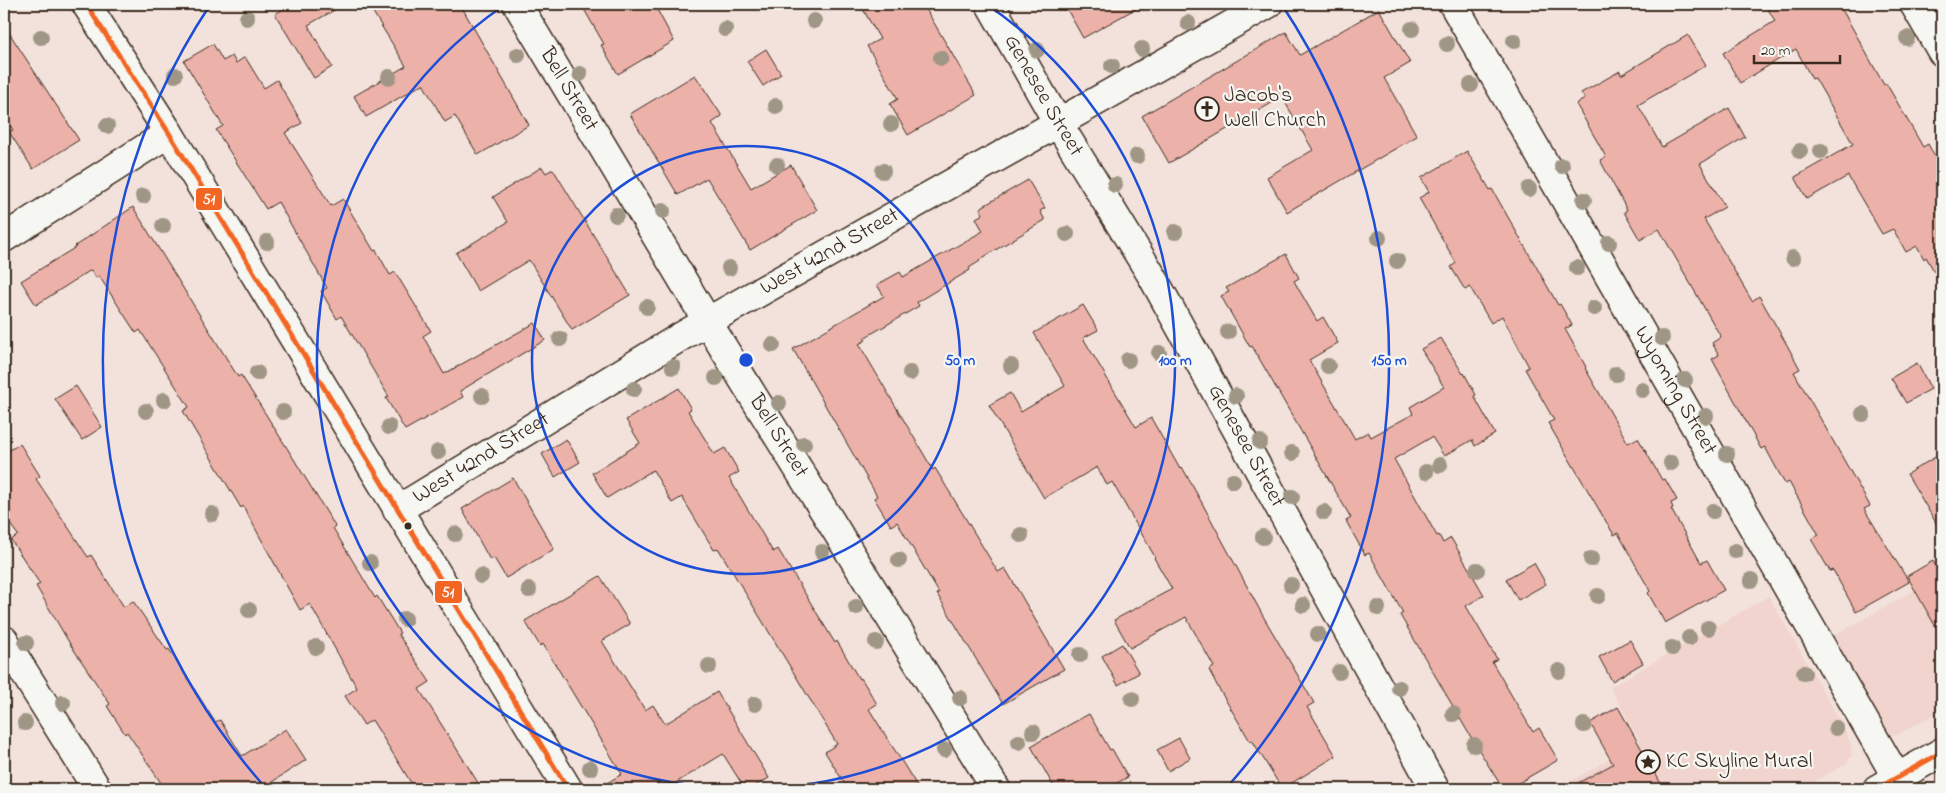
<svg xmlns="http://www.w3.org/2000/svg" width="1946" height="793" font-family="'Indie Flower',sans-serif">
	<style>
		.built { fill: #f1d4cd }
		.building { fill: #ecb2aa; stroke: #3b2a1e }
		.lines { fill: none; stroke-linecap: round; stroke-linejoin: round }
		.street-casing { stroke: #3b2a1e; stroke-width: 31 }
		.secondary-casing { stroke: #3b2a1e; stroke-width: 31 }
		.street { stroke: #f6f6f2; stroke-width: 28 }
		.secondary { stroke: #f6f6f2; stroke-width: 28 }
		.bus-1-casing { stroke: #f6f6f2; stroke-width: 9 }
		.bus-1 { stroke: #f26522; stroke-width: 5 }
		.tree { fill: #9f9685 }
		.ring { fill: none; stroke: #1d4ed8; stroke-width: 2.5 }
		.bus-dot { fill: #3b2a1e; stroke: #f6f6f2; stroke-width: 2 }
		.labels { text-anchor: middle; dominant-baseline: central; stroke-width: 4.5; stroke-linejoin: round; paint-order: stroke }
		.street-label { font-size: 22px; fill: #3b2a1e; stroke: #f6f6f2 }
		.poi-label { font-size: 22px; fill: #3b2a1e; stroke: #f6f6f2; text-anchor: start }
		.centre { fill: #1d4ed8; stroke: #f6f6f2; stroke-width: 2.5 }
		.ring-label { font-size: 15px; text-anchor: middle; font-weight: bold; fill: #1d4ed8; stroke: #f6f6f2; stroke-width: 4.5; stroke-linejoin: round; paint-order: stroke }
		.line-badge { stroke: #f6f6f2; stroke-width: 2 }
		.badge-label { font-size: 14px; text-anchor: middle; font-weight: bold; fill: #fff }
	</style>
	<rect width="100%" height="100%" fill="#f3e2dc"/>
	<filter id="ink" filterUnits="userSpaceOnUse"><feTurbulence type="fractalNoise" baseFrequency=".02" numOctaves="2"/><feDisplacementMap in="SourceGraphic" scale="10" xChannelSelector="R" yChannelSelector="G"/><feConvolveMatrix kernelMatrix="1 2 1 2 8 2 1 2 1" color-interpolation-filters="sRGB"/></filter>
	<g filter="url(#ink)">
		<g class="built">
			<polygon points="1942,575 1942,710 1897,735 1886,734 1831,637"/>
			<polygon points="1769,596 1844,728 1851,745 1852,755 1846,764 1801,789 1557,789 1640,742 1610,687"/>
		</g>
		<g class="building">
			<polygon points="292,4 345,4 308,25 332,67 314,78 275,14"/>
			<polygon points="368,4 460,4 529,125 478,155 455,116 445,122 423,84 366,117 354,96 406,66"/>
			<polygon points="581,4 654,4 674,41 618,74 601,45 604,44"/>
			<polygon points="860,4 923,4 976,95 908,135 890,104 898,99 867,46 880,39"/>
			<polygon points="1064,4 1144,4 1083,38"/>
			<polygon points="1765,4 1839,4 1884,85 1886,83 1923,147 1928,144 1942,170 1942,285 1926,257 1924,259 1917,246 1906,252 1893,229 1882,234 1848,176 1807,199 1795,177 1853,144 1815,78 1812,79 1796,49 1740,83 1723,53 1775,21"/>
			<polygon points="1379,9 1410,63 1384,78 1417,136 1287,212 1267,177 1313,150 1282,97 1169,163 1142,116 1286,32 1300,55"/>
			<polygon points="4,25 79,140 33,169 9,132 13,130 4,116"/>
			<polygon points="1688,35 1706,65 1638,105 1662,147 1729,108 1745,137 1700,164 1725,207 1704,219 1752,301 1759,296 1787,345 1800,369 1794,372 1870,506 1864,509 1909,582 1856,612 1833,570 1830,571 1811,539 1819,535 1789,482 1785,484 1765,447 1761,449 1712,359 1719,355 1712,343 1721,337 1659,229 1640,240 1624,212 1627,210 1600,160 1606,157 1576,104 1585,99 1581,93 1620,71 1621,75"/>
			<polygon points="213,44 223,61 232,56 236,63 245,57 264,88 277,80 302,123 285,133 331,206 343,199 374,251 376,250 390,275 395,272 431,331 423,336 444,374 535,323 545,340 460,391 463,397 405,430 386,398 389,397 341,316 337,319 321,291 327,288 278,202 266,209 216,130 223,126 184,61"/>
			<polygon points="766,49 781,74 763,86 747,61"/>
			<polygon points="695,75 722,116 712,123 751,188 791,165 817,210 750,250 707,178 678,195 630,114"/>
			<polygon points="1467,151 1490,190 1492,189 1558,305 1560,304 1572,325 1565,329 1586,367 1585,368 1628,443 1638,438 1662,480 1665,479 1677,500 1671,503 1673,508 1671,509 1701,563 1707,560 1724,590 1665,623 1648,593 1650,591 1618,533 1614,535 1548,423 1554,420 1525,369 1529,367 1502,316 1491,323 1470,287 1465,290 1451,267 1456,263 1419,198 1429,192 1421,178"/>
			<polygon points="542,167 546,173 553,169 630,295 572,330 529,260 478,291 456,253 508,222 493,197"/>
			<polygon points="1028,180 1045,208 1040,211 1045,220 979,260 980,261 969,268 970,270 917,302 919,306 864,338 866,340 859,344 933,470 935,468 998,572 1005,568 1064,669 1003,704 937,594 939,593 897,522 891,526 874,498 877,496 793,349 884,296 877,285 900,272 903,277 983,231 976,218 983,214 980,208"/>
			<polygon points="133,207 238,377 241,375 287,448 335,526 333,528 375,598 377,596 400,633 398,634 430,682 419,689 482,789 415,789 372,720 364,725 345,696 357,688 310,604 300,610 243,506 241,508 183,411 189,407 140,330 136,333 99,276 96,278 91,270 36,305 21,281 76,247 75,246"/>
			<polygon points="1286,254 1299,278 1294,281 1317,321 1323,317 1338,343 1309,360 1355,439 1368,432 1371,437 1413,414 1410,407 1444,387 1421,349 1441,338 1463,374 1464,373 1476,395 1474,396 1495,434 1475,446 1472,440 1444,456 1432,437 1394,459 1437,536 1439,535 1443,543 1451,538 1484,595 1466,606 1497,659 1492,662 1533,732 1539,728 1558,760 1508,789 1503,789 1469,734 1400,615 1403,613 1369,553 1365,555 1346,521 1351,518 1252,346 1250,347 1221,296 1229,292 1226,288"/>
			<polygon points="1083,305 1098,330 1083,338 1136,427 1151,418 1180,469 1182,467 1202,503 1263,616 1314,703 1307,707 1336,756 1282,789 1252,740 1250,741 1219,689 1209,670 1214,667 1186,617 1130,648 1114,620 1172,589 1154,558 1155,557 1112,482 1107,485 1097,467 1044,498 989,405 1010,393 1021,412 1065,386 1034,333"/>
			<polygon points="1917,363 1931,389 1906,403 1891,378"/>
			<polygon points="76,386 102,427 82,440 55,399"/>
			<polygon points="679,388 691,409 688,411 714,454 725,448 739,472 729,478 773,552 778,549 835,643 837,641 859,679 861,678 877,704 869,709 919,789 848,789 825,752 837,744 718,548 714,550 682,497 672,503 653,470 607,498 592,473 640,443 626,420"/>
			<polygon points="566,439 580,462 555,477 542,454"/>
			<polygon points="20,444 40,476 36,479 88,557 91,555 124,607 133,601 167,650 169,649 215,722 220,720 242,756 286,729 306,760 261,789 165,789 127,732 125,734 107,706 110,704 70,644 36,586 40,584 11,540 18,535 4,516 4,453"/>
			<polygon points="1942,453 1942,533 1907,474"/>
			<polygon points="513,478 554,549 506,578 494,558 490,560 462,509"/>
			<polygon points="1933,561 1942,578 1942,638 1907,576"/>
			<polygon points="1534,563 1546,584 1518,600 1506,579"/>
			<polygon points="600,576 630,624 602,641 645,710 653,705 665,724 717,692 769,778 750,789 745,789 723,754 666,789 597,789 622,774 543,644 540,646 525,621"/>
			<polygon points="1630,640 1643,663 1612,681 1599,657"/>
			<polygon points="1122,644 1139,673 1118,685 1102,656"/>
			<polygon points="1618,707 1664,789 1567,789 1613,764 1590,723"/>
			<polygon points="1089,714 1110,750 1112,749 1128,777 1106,789 1055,789 1031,746"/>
			<polygon points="1179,738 1190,758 1168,771 1157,750"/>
		</g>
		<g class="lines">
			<g class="street-casing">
				<g id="street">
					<path id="s1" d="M517,4L721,344L996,789"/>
					<path id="s2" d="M990,4L1058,123L1152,276L1435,789"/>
					<path id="s3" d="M1453,4L1897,778"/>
					<polyline points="1914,4 1942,52"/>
					<polyline points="4,238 169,133"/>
					<path id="s4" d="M397,510L682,336L1268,4"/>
					<polyline points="4,640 97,789"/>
				</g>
			</g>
			<g class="secondary-casing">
				<g id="secondary">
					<polyline points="86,4 169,133 568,789"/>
					<polyline points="1877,789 1942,752"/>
				</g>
			</g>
			<use href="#street" class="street"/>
			<use href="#secondary" class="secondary"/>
			<g class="bus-1-casing">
				<g id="bus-1">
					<polyline points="86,4 169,133 568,789"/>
					<polyline points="1877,789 1942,752"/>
				</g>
			</g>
			<use href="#bus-1" class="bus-1"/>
		</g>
		<g class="tree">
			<circle cx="247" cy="18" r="8"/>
			<circle cx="814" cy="21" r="8"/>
			<circle cx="1188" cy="23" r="8"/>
			<circle cx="725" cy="29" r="8"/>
			<circle cx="1412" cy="29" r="8"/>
			<circle cx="41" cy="37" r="8"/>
			<circle cx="1907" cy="38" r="8"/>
			<circle cx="1514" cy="41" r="8"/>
			<circle cx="1447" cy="44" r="8"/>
			<circle cx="1142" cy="49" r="8"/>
			<circle cx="1037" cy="50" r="8"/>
			<circle cx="518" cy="55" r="8"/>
			<circle cx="941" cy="58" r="8"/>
			<circle cx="1112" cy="66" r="8"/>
			<circle cx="580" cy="74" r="8"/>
			<circle cx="175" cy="75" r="8"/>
			<circle cx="389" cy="77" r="8"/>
			<circle cx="1471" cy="85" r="8"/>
			<circle cx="776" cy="106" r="8"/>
			<circle cx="891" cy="124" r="8"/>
			<circle cx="107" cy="126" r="8"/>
			<circle cx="1800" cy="151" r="8"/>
			<circle cx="1821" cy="151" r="8"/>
			<circle cx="1137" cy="156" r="8"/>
			<circle cx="777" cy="165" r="8"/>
			<circle cx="1562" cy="166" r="8"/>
			<circle cx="883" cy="171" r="8"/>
			<circle cx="1115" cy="185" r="8"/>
			<circle cx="1529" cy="189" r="8"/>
			<circle cx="143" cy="196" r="8"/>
			<circle cx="1584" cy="200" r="8"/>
			<circle cx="663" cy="211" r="8"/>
			<circle cx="616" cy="215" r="8"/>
			<circle cx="163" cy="226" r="8"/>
			<circle cx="1175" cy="232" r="8"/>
			<circle cx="1067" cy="234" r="8"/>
			<circle cx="1379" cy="238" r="8"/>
			<circle cx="267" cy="242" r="8"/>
			<circle cx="1609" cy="243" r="8"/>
			<circle cx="1793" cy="258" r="8"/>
			<circle cx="1397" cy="261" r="8"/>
			<circle cx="729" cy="268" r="8"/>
			<circle cx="1577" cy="268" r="8"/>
			<circle cx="647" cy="307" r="8"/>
			<circle cx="1594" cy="308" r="8"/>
			<circle cx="1228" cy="332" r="8"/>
			<circle cx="1662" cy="338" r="8"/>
			<circle cx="560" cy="339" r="8"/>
			<circle cx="773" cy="345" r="8"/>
			<circle cx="1159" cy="353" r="8"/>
			<circle cx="1128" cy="360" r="8"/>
			<circle cx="1011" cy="366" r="8"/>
			<circle cx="1328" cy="366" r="8"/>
			<circle cx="673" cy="367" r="8"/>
			<circle cx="257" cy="373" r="8"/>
			<circle cx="910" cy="373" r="8"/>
			<circle cx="1616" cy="374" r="8"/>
			<circle cx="716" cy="378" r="8"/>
			<circle cx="1685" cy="380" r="8"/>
			<circle cx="634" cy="389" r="8"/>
			<circle cx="1642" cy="390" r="8"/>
			<circle cx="482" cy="396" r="8"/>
			<circle cx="1236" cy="396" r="8"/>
			<circle cx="164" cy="400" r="8"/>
			<circle cx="779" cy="403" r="8"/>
			<circle cx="146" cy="411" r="8"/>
			<circle cx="283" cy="412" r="8"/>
			<circle cx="1863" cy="414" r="8"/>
			<circle cx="1706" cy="416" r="8"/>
			<circle cx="389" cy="427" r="8"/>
			<circle cx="1260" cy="442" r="8"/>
			<circle cx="804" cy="444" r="8"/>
			<circle cx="438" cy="452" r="8"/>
			<circle cx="1292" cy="453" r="8"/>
			<circle cx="1727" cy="454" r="8"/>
			<circle cx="1671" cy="463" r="8"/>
			<circle cx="1440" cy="465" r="8"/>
			<circle cx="1426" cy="472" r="8"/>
			<circle cx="1233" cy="481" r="8"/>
			<circle cx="1292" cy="497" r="8"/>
			<circle cx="1713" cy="511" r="8"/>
			<circle cx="1324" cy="512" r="8"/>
			<circle cx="212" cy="514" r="8"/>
			<circle cx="455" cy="534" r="8"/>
			<circle cx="1021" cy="535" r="8"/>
			<circle cx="1263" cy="537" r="8"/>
			<circle cx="1735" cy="551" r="8"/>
			<circle cx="822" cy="552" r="8"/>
			<circle cx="1591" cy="559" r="8"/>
			<circle cx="899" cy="560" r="8"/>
			<circle cx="370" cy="563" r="8"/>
			<circle cx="1477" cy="570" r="8"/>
			<circle cx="481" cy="576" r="8"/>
			<circle cx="1751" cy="580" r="8"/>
			<circle cx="1291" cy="585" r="8"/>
			<circle cx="529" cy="590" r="8"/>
			<circle cx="1598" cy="596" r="8"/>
			<circle cx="1303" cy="605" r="8"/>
			<circle cx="856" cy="607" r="8"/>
			<circle cx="1378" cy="608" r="8"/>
			<circle cx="249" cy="610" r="8"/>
			<circle cx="405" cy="619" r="8"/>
			<circle cx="1708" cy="628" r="8"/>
			<circle cx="1318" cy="634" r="8"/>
			<circle cx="1689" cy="638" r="8"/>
			<circle cx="876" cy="642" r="8"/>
			<circle cx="26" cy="643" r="8"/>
			<circle cx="316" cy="647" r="8"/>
			<circle cx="1672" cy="648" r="8"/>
			<circle cx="1080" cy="655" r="8"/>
			<circle cx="709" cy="666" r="8"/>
			<circle cx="1559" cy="671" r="8"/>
			<circle cx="1339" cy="672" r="8"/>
			<circle cx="1804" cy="673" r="8"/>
			<circle cx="1399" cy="688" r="8"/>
			<circle cx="960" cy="698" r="8"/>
			<circle cx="1132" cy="699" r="8"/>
			<circle cx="63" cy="703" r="8"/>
			<circle cx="755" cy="704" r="8"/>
			<circle cx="1453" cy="714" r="8"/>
			<circle cx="25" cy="723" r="8"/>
			<circle cx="1584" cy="725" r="8"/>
			<circle cx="1836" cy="728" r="8"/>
			<circle cx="1033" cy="732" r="8"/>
			<circle cx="1019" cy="742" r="8"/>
			<circle cx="1474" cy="745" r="8"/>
			<circle cx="944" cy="750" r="8"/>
			<circle cx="590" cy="768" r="8"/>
		</g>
	</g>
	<g class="ring">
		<circle cx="746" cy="360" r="214"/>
		<path d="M986 4A429 429 0 1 1 506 4"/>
		<path d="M264 786A643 643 0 0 1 210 5M1282 5A643 643 0 0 1 1228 786"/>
	</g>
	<defs>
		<g id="church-ring" transform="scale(1.25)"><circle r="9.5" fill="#f6f6f2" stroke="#3b2a1e" stroke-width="1.5"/><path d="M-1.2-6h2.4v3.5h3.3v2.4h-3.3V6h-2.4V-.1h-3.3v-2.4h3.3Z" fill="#3b2a1e"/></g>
		<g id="sight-ring" transform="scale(1.25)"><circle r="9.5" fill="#f6f6f2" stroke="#3b2a1e" stroke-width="1.5"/><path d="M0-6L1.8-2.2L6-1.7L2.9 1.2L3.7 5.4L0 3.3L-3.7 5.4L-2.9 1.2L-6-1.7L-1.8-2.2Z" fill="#3b2a1e"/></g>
	</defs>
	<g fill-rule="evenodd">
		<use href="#church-ring" x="1207" y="109"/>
		<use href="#sight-ring" x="1648" y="762"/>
	</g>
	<circle class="bus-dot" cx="408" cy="526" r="4.5"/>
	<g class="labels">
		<g class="street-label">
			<text stroke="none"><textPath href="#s1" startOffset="100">Bell Street</textPath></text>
			<text stroke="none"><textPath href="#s2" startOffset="106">Genesee Street</textPath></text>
			<text stroke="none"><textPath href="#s4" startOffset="504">West 42nd Street</textPath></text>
			<text stroke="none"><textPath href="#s3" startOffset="446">Wyoming Street</textPath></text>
			<text stroke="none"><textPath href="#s1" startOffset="505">Bell Street</textPath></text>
			<text stroke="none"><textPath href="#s2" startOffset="511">Genesee Street</textPath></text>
			<text stroke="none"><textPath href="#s4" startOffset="99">West 42nd Street</textPath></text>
		</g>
		<g class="poi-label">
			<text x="1224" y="96">Jacob's<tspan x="1224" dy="25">Well Church</tspan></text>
			<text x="1666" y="762">KC Skyline Mural</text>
		</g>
	</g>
	<circle cx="746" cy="360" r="8" class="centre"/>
	<g class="ring-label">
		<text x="960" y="365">50 m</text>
		<text x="1175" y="365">100 m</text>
		<text x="1389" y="365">150 m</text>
	</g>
	<g class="line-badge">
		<rect x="195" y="187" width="28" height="24" rx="5" fill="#f26522"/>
		<rect x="434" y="580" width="29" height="24" rx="5" fill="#f26522"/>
	</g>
	<g class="badge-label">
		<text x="209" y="204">51</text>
		<text x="448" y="597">51</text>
	</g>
	<rect width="1946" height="793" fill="none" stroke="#f6f6f2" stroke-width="20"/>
	<rect x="10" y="10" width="1926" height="773" fill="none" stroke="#3b2a1e" stroke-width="2" filter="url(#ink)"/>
	<path d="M1754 55v8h86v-8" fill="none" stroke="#3b2a1e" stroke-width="2.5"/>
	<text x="1761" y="55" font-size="15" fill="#3b2a1e" stroke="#f6f6f2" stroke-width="4" paint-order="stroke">20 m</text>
</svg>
